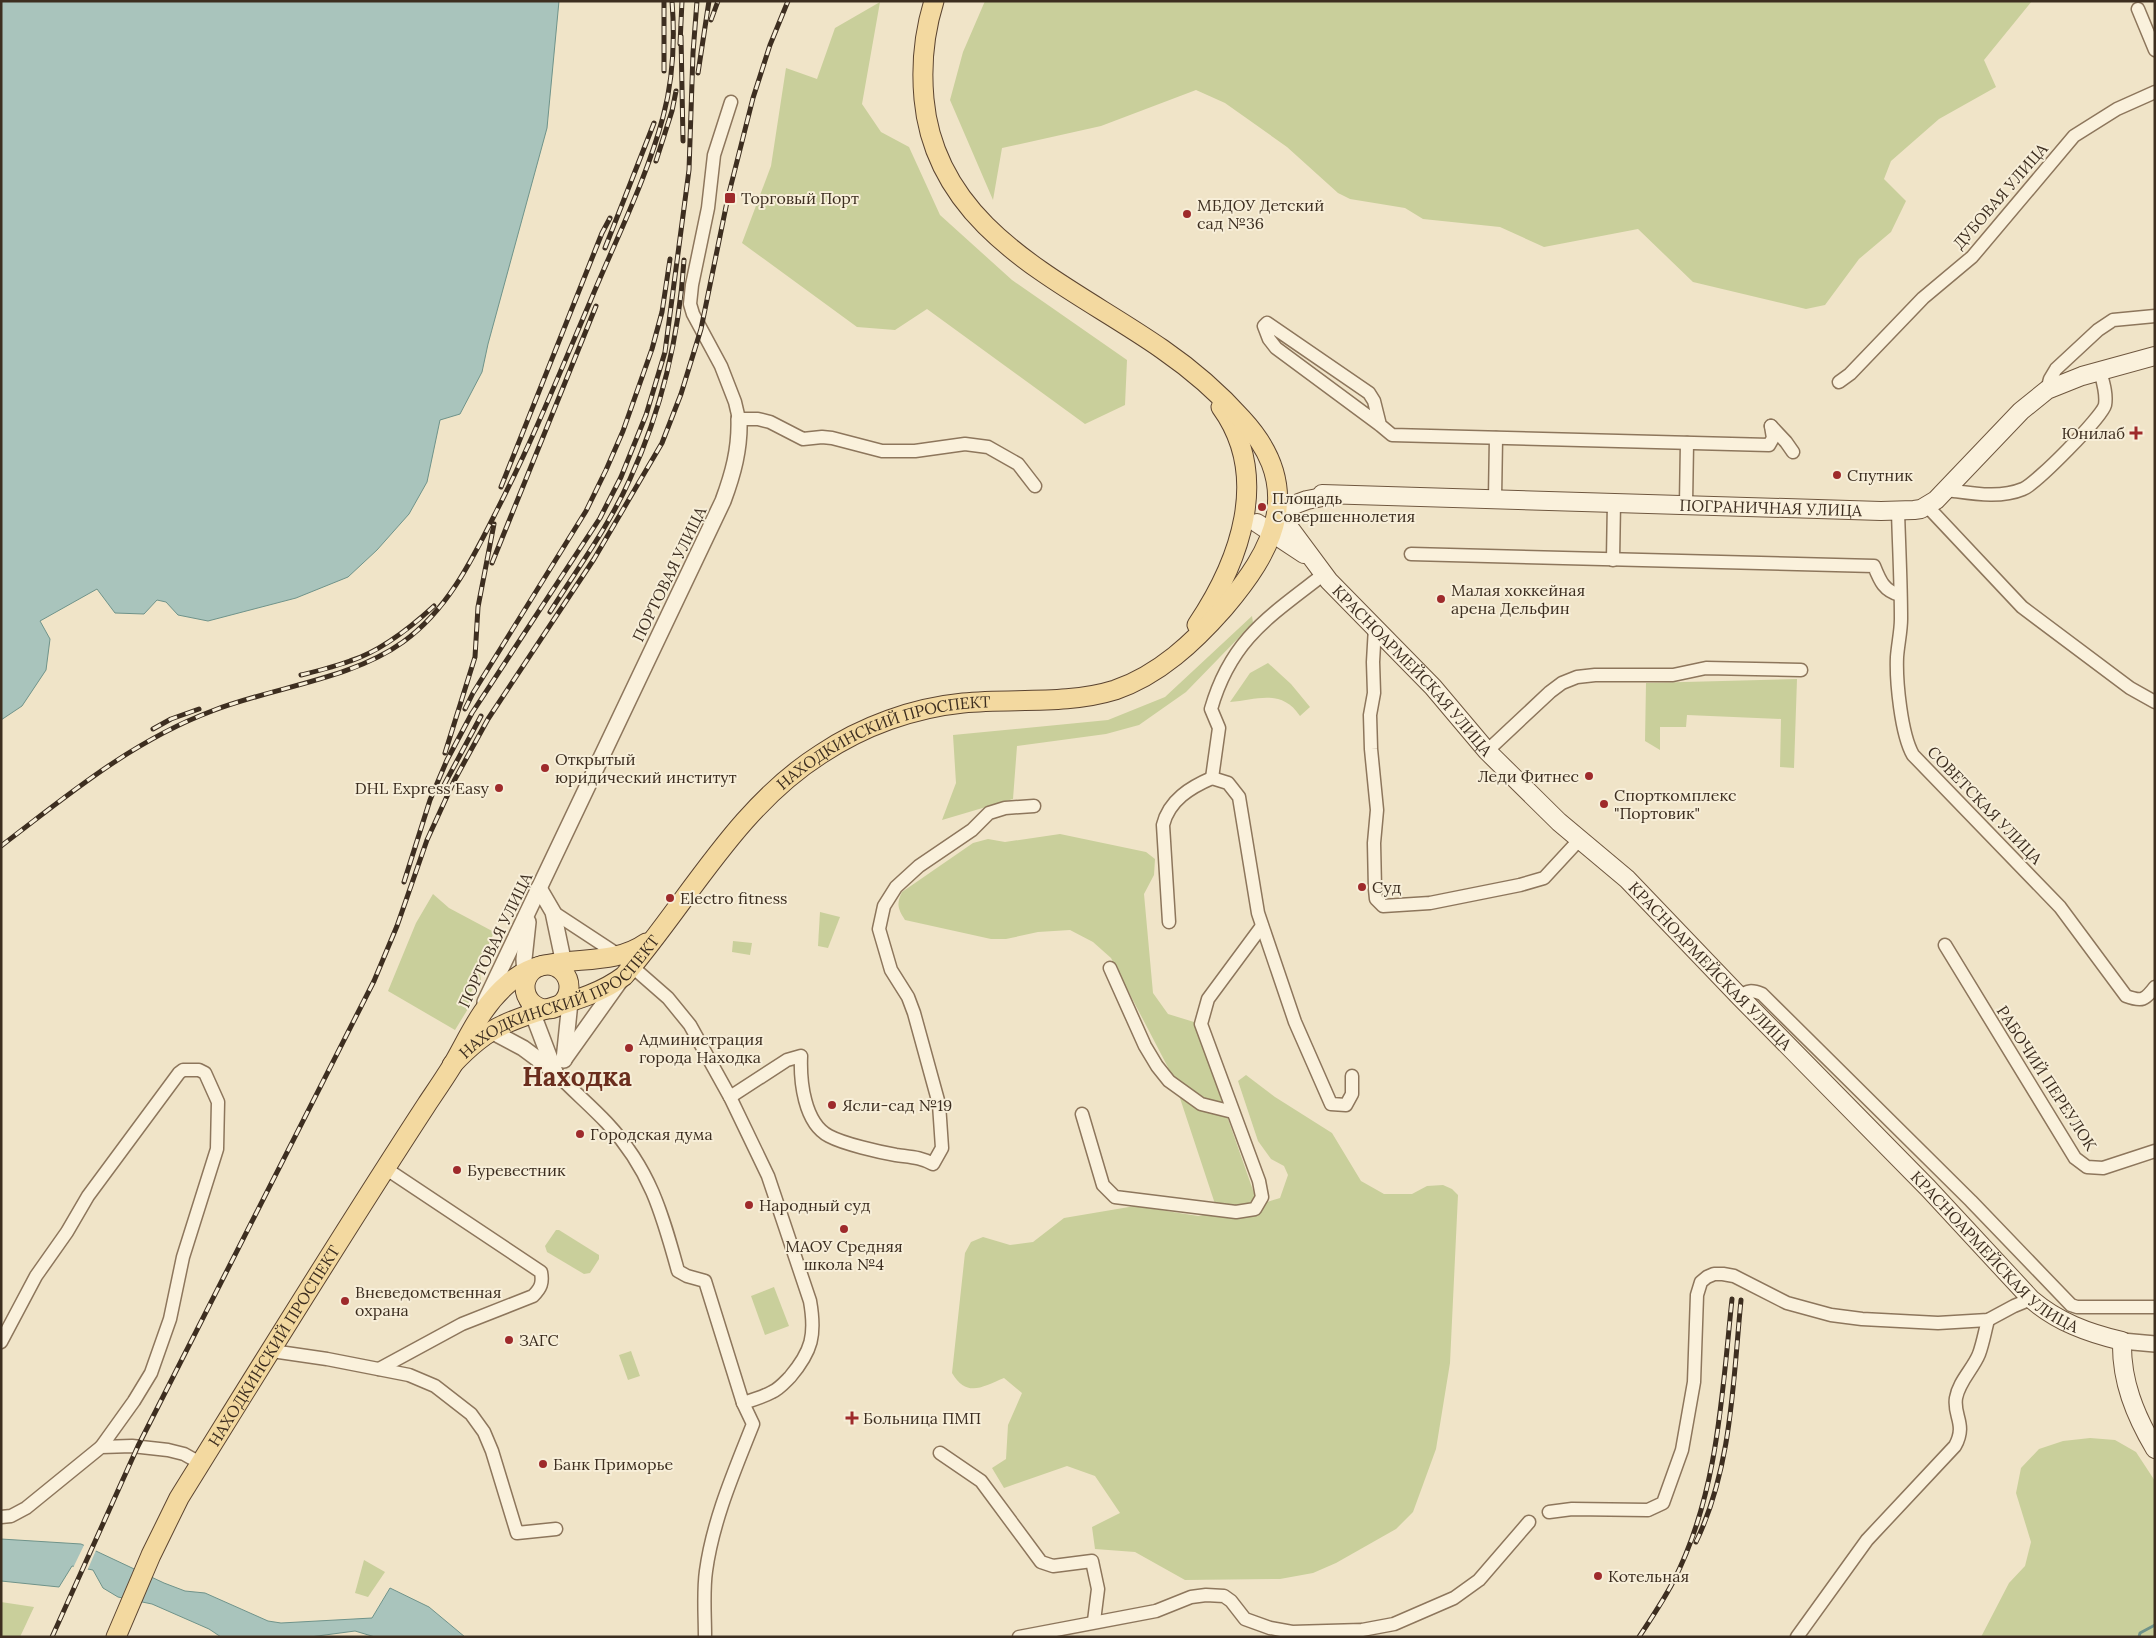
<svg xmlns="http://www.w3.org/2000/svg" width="2156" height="1638" font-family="Lora,serif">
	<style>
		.green { fill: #c9cf9b }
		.water { fill: #a9c4bc; stroke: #6f938a }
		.pier { fill: #f0e4c8 }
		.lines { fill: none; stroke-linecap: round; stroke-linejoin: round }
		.stream { stroke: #6f938a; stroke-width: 3 }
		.minor-casing { stroke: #8d765c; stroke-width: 15 }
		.tertiary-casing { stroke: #8d765c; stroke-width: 18 }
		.secondary-casing { stroke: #6f573f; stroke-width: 20 }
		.primary-casing { stroke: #5b4430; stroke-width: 21 }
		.minor { stroke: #faf1dc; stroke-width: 12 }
		.tertiary { stroke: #faf1dc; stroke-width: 15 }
		.secondary { stroke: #faf1dc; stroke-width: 18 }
		.primary { stroke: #f3d9a0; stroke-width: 19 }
		.rail-casing { stroke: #3d2e20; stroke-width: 5 }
		.rail { stroke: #f7eed8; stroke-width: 3; stroke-dasharray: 9; stroke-linecap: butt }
		.poi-dot { fill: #9e2a2b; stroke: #f7eed8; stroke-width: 2 }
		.labels { text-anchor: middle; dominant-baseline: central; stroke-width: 4; stroke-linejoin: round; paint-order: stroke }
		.street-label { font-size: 16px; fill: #3d2e20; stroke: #f7eed8 }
		.poi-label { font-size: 16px; fill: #3d2e20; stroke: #f7eed8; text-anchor: start }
		.town-label { font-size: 26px; font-weight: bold; fill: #6b2e1e; stroke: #f7eed8 }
	</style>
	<rect width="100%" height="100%" fill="#f0e4c8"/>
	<g class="green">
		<polygon points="985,1 2032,1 1984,60 1996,87 1939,119 1891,161 1884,179 1906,201 1891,232 1859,259 1825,305 1806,309 1693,282 1638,229 1544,247 1500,227 1423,219 1405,208 1350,199 1338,193 1287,147 1225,103 1196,90 1101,126 1002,148 993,200 950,100 963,52"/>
		<polygon points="880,2 862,104 881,132 909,147 940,215 1012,280 1127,360 1125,405 1085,424 927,309 895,330 857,327 742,243 771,166 786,68 817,79 835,28"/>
		<polygon points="1252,616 1253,623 1186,692 1139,725 1106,734 1017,746 1013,799 942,820 956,783 953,735 1108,720 1165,697"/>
		<path d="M1268,663L1291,684L1310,707L1300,716C1281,688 1257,700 1230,702L1250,673Z"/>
		<polygon points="1797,679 1794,768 1780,767 1781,719 1687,715 1686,727 1660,727 1660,750 1645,741 1646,683"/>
		<path d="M1060,834L1146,852L1155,859L1154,875L1144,894L1153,993L1168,1014L1194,1022L1255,1196L1267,1202L1280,1198L1288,1175L1284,1166L1271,1159L1258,1141L1238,1081L1246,1075L1275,1097L1332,1133L1361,1181L1384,1194H1412L1427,1186L1443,1185L1452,1189L1458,1195L1450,1363L1436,1449L1413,1512L1396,1529L1336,1563L1313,1573L1280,1579L1185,1580L1135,1552L1095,1549L1092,1527L1120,1513L1095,1476L1067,1466L1004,1488L992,1468L1006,1459L1008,1425L1022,1393L1004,1378C982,1387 967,1398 952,1373L965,1253L971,1242L983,1237L1010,1245L1033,1242L1064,1218L1135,1206L1198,1216L1218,1213L1173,1077L1111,958L1093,942L1070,930L1038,932L1006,939H991L905,920C898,909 896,904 902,892L973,843L988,839L1005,842Z"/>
		<polygon points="433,894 449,908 494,932 479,968 481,980 478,979 469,996 474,999 455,1030 388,991 416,923"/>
		<polygon points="820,912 840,917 828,948 818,946"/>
		<polygon points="733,941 752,943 750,955 732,952"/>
		<polygon points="556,1230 559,1230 599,1255 599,1259 590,1273 584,1274 547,1252 545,1246"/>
		<polygon points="774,1287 789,1326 765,1335 751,1296"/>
		<polygon points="631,1351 640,1376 628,1380 619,1355"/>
		<polygon points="2090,1438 2115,1440 2136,1452 2155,1481 2155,1637 1981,1637 2009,1583 2025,1566 2031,1542 2016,1493 2021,1468 2039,1449 2063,1441"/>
		<polygon points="364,1560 385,1572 368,1597 355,1593"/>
		<polygon points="1,1602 34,1607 20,1637 1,1637"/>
	</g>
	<g class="water">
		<polygon points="1,1 559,1 547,128 488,344 482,372 460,414 440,420 427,482 409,514 377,550 348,577 296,598 208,621 178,615 166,602 157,600 144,614 115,613 97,589 40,621 50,639 46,670 22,706 1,720"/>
		<polygon points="1,1539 81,1544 164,1583 185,1591 205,1593 268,1621 281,1623 372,1618 390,1588 429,1607 465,1637 375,1637 355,1631 310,1637 221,1637 209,1629 152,1604 118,1597 103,1588 93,1570 72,1566 59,1587 1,1581"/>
	</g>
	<polygon class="pier" points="85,1543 97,1548 87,1571 73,1568"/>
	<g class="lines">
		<polyline class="stream" points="2139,1637 2140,1633 2155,1625"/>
		<g class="minor-casing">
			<g id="minor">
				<polyline points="2138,9 2155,50"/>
				<polyline points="731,102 714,155 708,208 692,285 690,304 693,314 721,366 735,402 739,419 758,419 770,422 803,439 822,437 832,438 882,451 915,451 965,444 988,447 1018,464 1035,486"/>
				<polyline points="1839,382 1850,374 1923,298 1972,257 2074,136 2117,109 2155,92"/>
				<polyline points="2047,390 2050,379 2056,369 2098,330 2113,320 2155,316"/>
				<polyline points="1380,425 1374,401 1369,393 1267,323 1264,326 1269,339 1276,348 1380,425 1392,435 1769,445 1773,438 1771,426"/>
				<polyline points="1771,426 1786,442 1793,452"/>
				<path d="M1947,490C1971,493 1999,499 2023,489C2036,484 2102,417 2105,405C2107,394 2103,382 2100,371"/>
				<polyline points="1495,498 1496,438"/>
				<polyline points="1686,504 1687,443"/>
				<polyline points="1927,506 2022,607 2130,688 2155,702"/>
				<path d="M1898,511C1899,547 1901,583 1901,619C1901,631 1898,644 1897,657C1896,681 1901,734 1913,755L2060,907L2126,996C2142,1002 2145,1000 2155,987"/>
				<path d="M1411,554L1874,566C1880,581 1884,591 1900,595"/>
				<polyline points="1613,560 1614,502"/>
				<polyline points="1375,627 1373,662 1374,693 1370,715 1371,749 1377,810 1374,843 1375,889 1376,899 1383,906 1430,903 1520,885 1544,878 1580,839"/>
				<polyline points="1487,751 1550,692 1562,683 1577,677 1595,675 1673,675 1706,668 1801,670"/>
				<polyline points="1212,778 1228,783 1239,797 1258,913 1295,1022 1331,1104 1346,1105 1352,1094 1352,1076"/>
				<path d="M1212,778L1219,728L1211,709C1231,639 1270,616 1324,574"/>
				<path d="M553,912L620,956L668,998L690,1025L730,1097L768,1176L810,1301C816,1335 812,1351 790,1377C785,1382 779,1389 772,1392C763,1397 753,1400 743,1403"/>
				<path d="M1169,922L1163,825C1169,800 1191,787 1212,778"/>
				<polyline points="1945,945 2075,1158 2087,1167 2103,1168 2155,1151"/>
				<polyline points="1110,968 1145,1046 1157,1066 1169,1081 1201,1104 1233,1112"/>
				<path d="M1740,997C1747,990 1752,990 1762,994L1971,1201L2071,1305L2077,1307H2155"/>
				<path d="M555,1072C572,1090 591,1106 607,1123C650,1169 662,1213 678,1271L687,1276L705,1281L743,1403L753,1424C734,1472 713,1520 706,1571C703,1592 705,1615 705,1637"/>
				<path d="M730,1097L787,1060L801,1056C800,1081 804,1123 829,1136C844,1144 879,1152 896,1155C910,1157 921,1157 933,1164L942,1148L939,1104L914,1013L908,997L891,970L879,929L884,906L896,887L919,866L972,830L989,813L1005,808L1034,806"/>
				<polyline points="1082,1114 1103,1185 1115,1197 1236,1212 1255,1209 1262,1197 1259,1181 1201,1024 1208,999 1262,926"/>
				<polyline points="1,1342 36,1276 67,1232 88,1196 179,1073 183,1070 199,1070 205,1073 218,1102 217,1149 183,1257 170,1319 151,1373 134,1401 101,1447"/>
				<polyline points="272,1351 327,1359 409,1375 435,1386 471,1414 484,1432 492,1451 517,1533 556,1529"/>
				<path d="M379,1369L462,1324L533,1296C541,1288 543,1283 541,1272L385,1168"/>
				<polyline points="940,1453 981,1481 1041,1562 1053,1566 1092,1561 1098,1589 1094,1621"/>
				<polyline points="1549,1512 1572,1509 1648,1510 1663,1503 1682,1450 1694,1382 1697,1295 1701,1282 1707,1277 1714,1274 1723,1274 1734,1276 1787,1303 1831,1315 1862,1319 1938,1323 1988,1320 2014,1306 2031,1299"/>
				<polyline points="1,1517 11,1516 26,1508 101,1447 132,1446 168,1450 184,1454 200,1463"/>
				<polyline points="1019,1637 1156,1611 1191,1597 1206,1595 1224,1596 1231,1601 1245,1619 1270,1628 1292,1632 1362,1630 1394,1624 1454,1598 1479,1580 1529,1522"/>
				<path d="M1797,1637L1867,1540L1955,1446C1967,1424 1953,1416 1956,1398C1959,1381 1973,1369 1979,1354C1983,1343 1985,1331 1988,1320"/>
			</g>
		</g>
		<g class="tertiary-casing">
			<g id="tertiary">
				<polyline points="539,888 553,912 568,983 570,1002 564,1060"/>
				<polyline points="528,922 524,959 526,996 555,1072"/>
				<path d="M485,1002L723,501C733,474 740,449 739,419"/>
				<polyline points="491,1031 523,1048 554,1071"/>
				<polyline points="565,1058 620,981"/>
				<polyline points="2122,1341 2155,1344"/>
			</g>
		</g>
		<g class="secondary-casing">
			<g id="secondary">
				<path id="s1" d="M1322,494L1881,511L1914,510L1921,509L1936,500L2021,411L2047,390L2082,376L2155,356"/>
				<path id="s2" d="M1333,495L1307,500L1277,511L1329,581L1433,687L1487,751L1559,822L1627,879L1740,997L1928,1188L2031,1299C2058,1322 2088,1333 2122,1341C2121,1381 2135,1415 2155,1449"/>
				<polyline points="1257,523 1304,554"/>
			</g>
		</g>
		<g class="primary-casing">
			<g id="primary">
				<path d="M1197,625C1240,561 1271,476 1221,407"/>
				<circle cx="547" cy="987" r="22"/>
				<path id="s3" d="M452,1065C467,1049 483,1034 503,1025C542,1006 588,1003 624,976C688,902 736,808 821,754C863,726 913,708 963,703C1013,698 1067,705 1115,690C1159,675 1194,642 1224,608C1246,582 1270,550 1276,516C1283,477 1267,446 1242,419C1218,392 1191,369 1162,349C1066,282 936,232 924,99C921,66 924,33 934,1"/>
				<path id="s4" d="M116,1637L151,1555L179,1498C261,1366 342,1234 427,1104C435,1092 444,1079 452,1066C470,1035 481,1006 510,982C549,948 605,972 646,943"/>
			</g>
		</g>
		<use href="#minor" class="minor"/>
		<use href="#tertiary" class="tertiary"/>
		<use href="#secondary" class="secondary"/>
		<use href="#primary" class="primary"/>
		<g class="rail-casing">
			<g id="rail">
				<polyline points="711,20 718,1"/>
				<polyline points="681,36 683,141"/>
				<polyline points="680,44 682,1"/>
				<polyline points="664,71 664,1"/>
				<polyline points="698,73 709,1"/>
				<polyline points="656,161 672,111 676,91"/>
				<polyline points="605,248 654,123"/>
				<polyline points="501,487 602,233 610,218"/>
				<polyline points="492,563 596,306"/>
				<path d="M550,612C577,569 609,526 630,479C662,409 679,337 684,260"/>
				<path d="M301,675C317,671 334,667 350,661C381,651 410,628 434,606"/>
				<polyline points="465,709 473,693 586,511 606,470 623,431 652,349 662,312 670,259"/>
				<polyline points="153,729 171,719 199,709"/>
				<polyline points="445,753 475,657 478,607 494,524"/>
				<polyline points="444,785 481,716"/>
				<path d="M1,846C68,795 132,741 212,711C273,687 350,680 403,642C448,610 473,558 497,510C532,442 560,372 590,302C615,241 646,181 663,117C673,80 675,39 672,1"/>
				<polyline points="404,882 430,800 447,760 472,713 600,518 621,477 646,415 665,352 689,170 693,53 697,1"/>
				<path d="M1696,1542C1732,1467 1733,1381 1741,1300"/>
				<polyline points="52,1637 138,1446 374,981 397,926 427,840 454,781 488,719 594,559 662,443 681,394 701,329 728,197 753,98 770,45 788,1"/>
				<path d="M1639,1637C1651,1619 1663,1601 1673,1582C1718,1495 1722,1394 1732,1299"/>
			</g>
		</g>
		<use href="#rail" class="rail"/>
	</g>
	<g class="poi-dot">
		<rect x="724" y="192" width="12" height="12" rx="2.5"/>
		<circle cx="1187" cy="214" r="5"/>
		<path d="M2133.5 425.5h5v5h5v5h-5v5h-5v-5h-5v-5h5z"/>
		<circle cx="1837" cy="475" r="5"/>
		<circle cx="1262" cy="507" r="5"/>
		<circle cx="1441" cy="599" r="5"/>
		<circle cx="545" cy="768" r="5"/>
		<circle cx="1589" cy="776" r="5"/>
		<circle cx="499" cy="788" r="5"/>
		<circle cx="1604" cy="804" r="5"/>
		<circle cx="1362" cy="887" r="5"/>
		<circle cx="670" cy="898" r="5"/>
		<circle cx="629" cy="1048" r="5"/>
		<circle cx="832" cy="1105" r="5"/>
		<circle cx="580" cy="1134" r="5"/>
		<circle cx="457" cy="1170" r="5"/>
		<circle cx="749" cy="1205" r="5"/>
		<circle cx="844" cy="1229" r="5"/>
		<circle cx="345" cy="1301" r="5"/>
		<circle cx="509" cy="1340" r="5"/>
		<path d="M849.5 1410.5h5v5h5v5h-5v5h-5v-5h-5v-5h5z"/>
		<circle cx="543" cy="1464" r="5"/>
		<circle cx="1598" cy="1576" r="5"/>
	</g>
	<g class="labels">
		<g class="street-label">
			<text transform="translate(2000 196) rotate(-49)">ДУБОВАЯ УЛИЦА</text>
			<text stroke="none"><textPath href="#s1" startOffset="449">ПОГРАНИЧНАЯ УЛИЦА</textPath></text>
			<text transform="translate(669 574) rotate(-64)">ПОРТОВАЯ УЛИЦА</text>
			<text stroke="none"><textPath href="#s2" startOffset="268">КРАСНОАРМЕЙСКАЯ УЛИЦА</textPath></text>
			<text stroke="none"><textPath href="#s3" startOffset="558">НАХОДКИНСКИЙ ПРОСПЕКТ</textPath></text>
			<text transform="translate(1985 805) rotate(46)">СОВЕТСКАЯ УЛИЦА</text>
			<text transform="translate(495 940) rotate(-64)">ПОРТОВАЯ УЛИЦА</text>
			<text stroke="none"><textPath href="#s2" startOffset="688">КРАСНОАРМЕЙСКАЯ УЛИЦА</textPath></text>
			<text stroke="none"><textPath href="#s3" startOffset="130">НАХОДКИНСКИЙ ПРОСПЕКТ</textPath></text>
			<text transform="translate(2047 1078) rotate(57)">РАБОЧИЙ ПЕРЕУЛОК</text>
			<text stroke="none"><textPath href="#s2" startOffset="1092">КРАСНОАРМЕЙСКАЯ УЛИЦА</textPath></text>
			<text stroke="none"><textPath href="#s4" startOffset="332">НАХОДКИНСКИЙ ПРОСПЕКТ</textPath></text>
		</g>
		<g class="poi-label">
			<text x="741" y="198">Торговый Порт</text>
			<text x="1197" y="205">МБДОУ Детский<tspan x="1197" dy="18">сад №36</tspan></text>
			<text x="2125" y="433" text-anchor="end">Юнилаб</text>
			<text x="1847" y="475">Спутник</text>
			<text x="1272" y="498">Площадь<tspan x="1272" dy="18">Совершеннолетия</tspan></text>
			<text x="1451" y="590">Малая хоккейная<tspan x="1451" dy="18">арена Дельфин</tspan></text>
			<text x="555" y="759">Открытый<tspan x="555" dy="18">юридический институт</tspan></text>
			<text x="1579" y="776" text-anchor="end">Леди Фитнес</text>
			<text x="489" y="788" text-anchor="end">DHL Express Easy</text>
			<text x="1614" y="795">Спорткомплекс<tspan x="1614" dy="18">"Портовик"</tspan></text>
			<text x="1372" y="887">Суд</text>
			<text x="680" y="898">Electro fitness</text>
			<text x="639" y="1039">Администрация<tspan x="639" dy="18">города Находка</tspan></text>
			<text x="842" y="1105">Ясли-сад №19</text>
			<text x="590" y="1134">Городская дума</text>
			<text x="467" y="1170">Буревестник</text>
			<text x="759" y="1205">Народный суд</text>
			<text x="844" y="1246" text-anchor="middle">МАОУ Средняя<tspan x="844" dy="18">школа №4</tspan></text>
			<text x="355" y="1292">Вневедомственная<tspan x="355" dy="18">охрана</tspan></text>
			<text x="519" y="1340">ЗАГС</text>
			<text x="863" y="1418">Больница ПМП</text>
			<text x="553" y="1464">Банк Приморье</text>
			<text x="1608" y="1576">Котельная</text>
		</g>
		<g class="town-label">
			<text x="577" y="1076">Находка</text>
		</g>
	</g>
	<rect width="2156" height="1638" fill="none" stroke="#3d2e20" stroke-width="5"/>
</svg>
